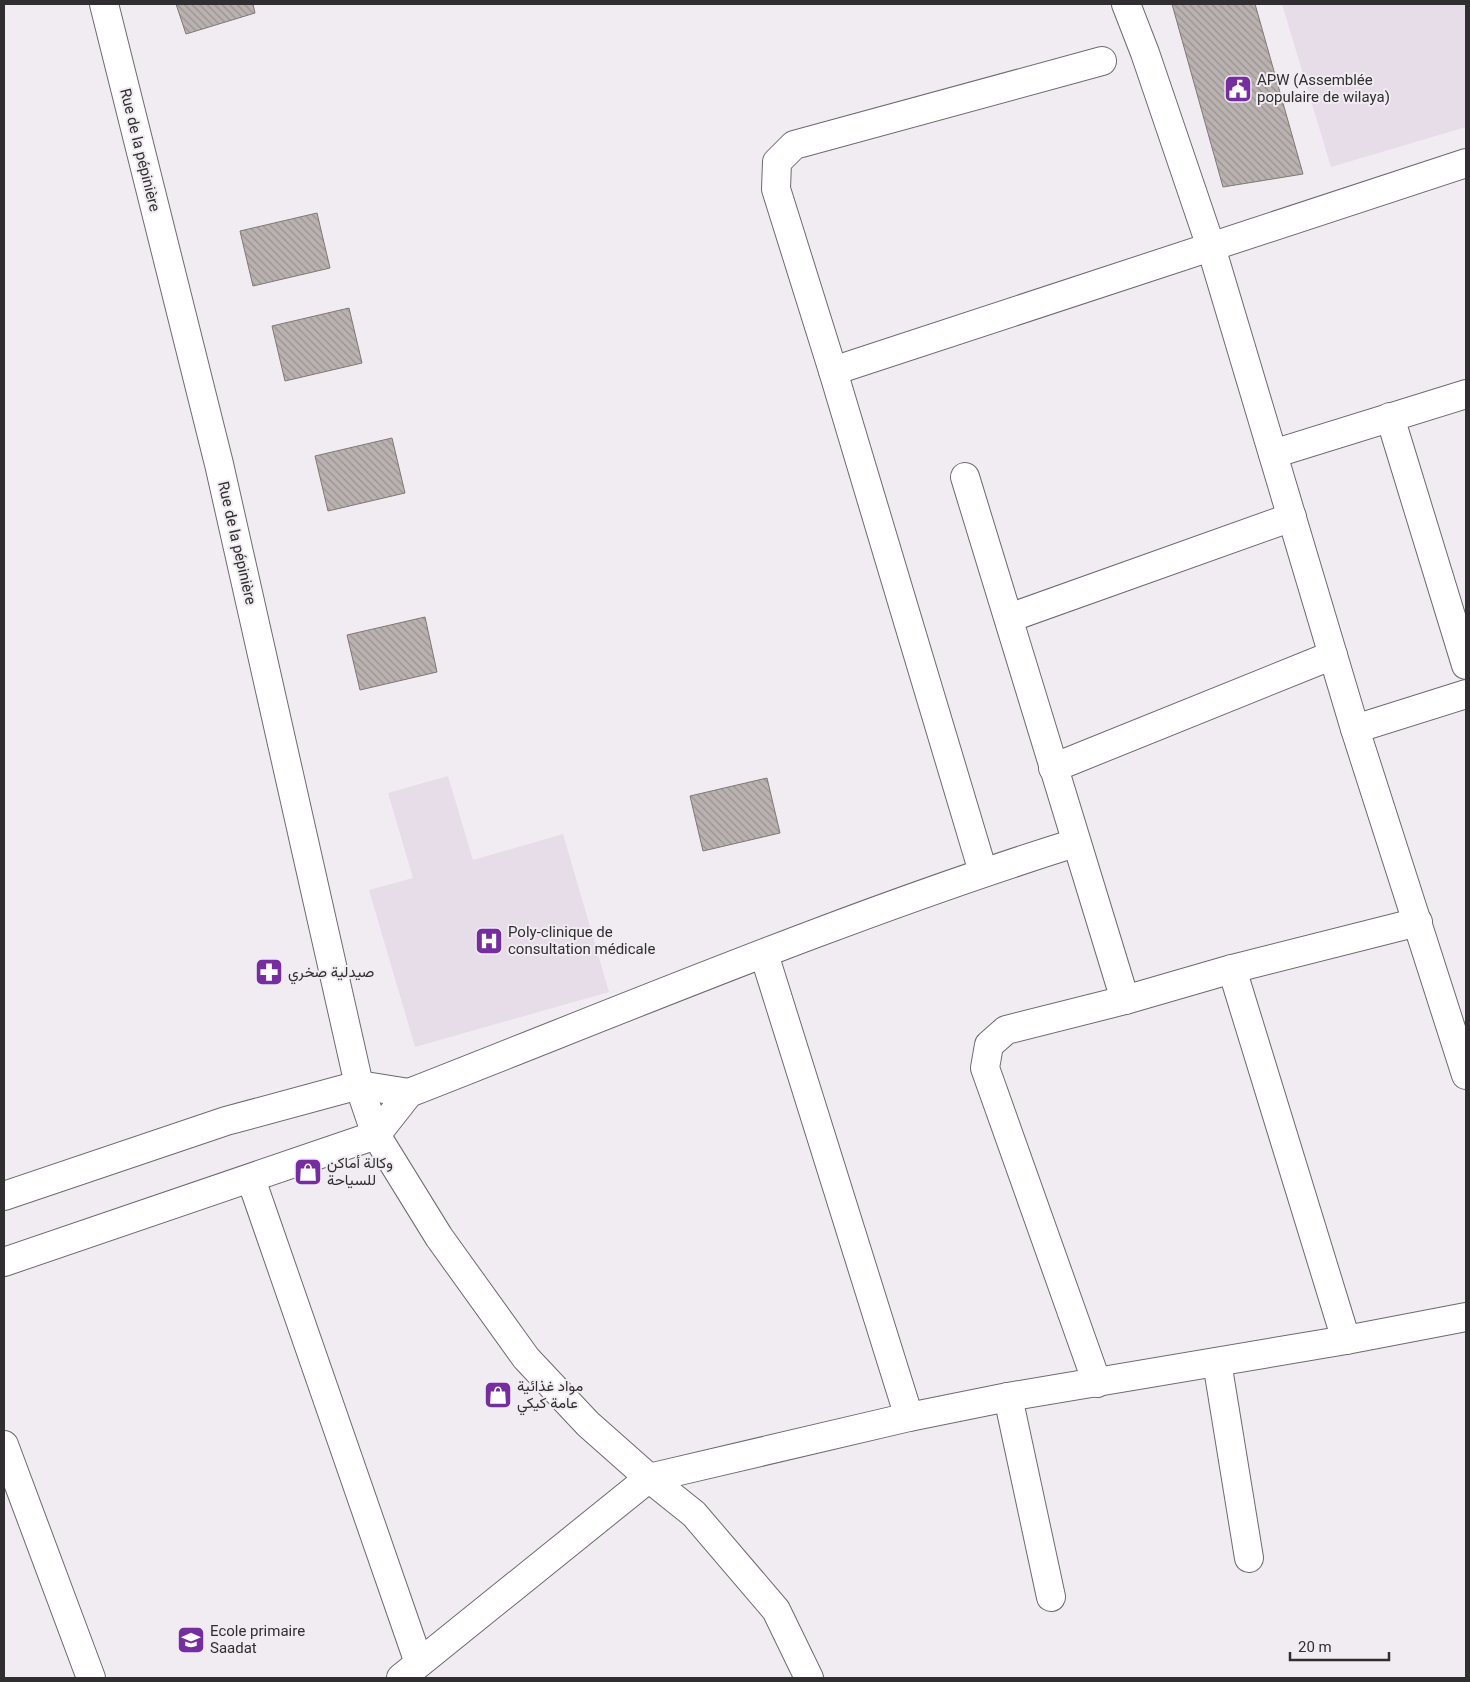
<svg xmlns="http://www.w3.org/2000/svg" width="1470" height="1682" font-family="Roboto,Vazirmatn,sans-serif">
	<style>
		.built { fill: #e6dde9 }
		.building { fill: url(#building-back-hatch); stroke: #7f7876 }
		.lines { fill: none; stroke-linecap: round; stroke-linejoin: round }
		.minor-casing { stroke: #6e6a6f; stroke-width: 30 }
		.minor { stroke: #fff; stroke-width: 28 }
		.labels { text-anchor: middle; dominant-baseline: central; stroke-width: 4; stroke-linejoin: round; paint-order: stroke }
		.poi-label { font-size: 15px; fill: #302e30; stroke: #f0ecf1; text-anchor: start }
		.street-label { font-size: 15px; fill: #302e30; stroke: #f0ecf1 }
	</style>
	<defs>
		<pattern id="building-back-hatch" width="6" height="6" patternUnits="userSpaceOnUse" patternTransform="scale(1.25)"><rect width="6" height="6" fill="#b9b2b0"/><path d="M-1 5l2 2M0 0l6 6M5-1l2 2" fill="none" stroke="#979190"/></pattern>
	</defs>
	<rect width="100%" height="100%" fill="#f0ecf1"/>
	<g class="built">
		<polygon points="1282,4 1466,4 1466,127 1331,167"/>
		<polygon points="448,776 473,860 563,834 609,992 415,1047 369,890 413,878 388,793"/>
	</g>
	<g class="building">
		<polygon points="176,4 253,4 255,13 186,34"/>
		<polygon points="1172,4 1255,4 1303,174 1223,187"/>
		<polygon points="317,213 330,268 253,286 240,231"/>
		<polygon points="349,308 362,363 285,381 272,326"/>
		<polygon points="392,438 405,493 328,511 315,456"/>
		<polygon points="425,617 437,672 360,690 347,635"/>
		<polygon points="767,778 780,833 703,851 690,796"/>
	</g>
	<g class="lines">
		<g class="minor-casing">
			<g id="minor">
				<polyline points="104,4 219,464 359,1085 376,1135 439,1237 526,1358 588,1424 649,1478 694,1514 776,1610 809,1678"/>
				<polyline points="1126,4 1145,53 1211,247 1355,729"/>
				<polyline points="833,371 1466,163"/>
				<polyline points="1390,417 1466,665"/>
				<polyline points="1273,454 1466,394"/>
				<polyline points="965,477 1125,1000"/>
				<polyline points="1009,618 1292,517"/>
				<polyline points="1466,694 1355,729 1466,1075"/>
				<polyline points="1053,768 1333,655"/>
				<polyline points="983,872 833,371 776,189 777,162 794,145 1102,61"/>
				<polyline points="764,954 909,1417"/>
				<polyline points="1232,969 1346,1340"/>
				<polyline points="251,1179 419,1663"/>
				<polyline points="4,1196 226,1121 359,1085 409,1093"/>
				<path d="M4,1262L376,1135L409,1093C629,1007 849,914 1075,843"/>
				<polyline points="1217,1362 1249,1558"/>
				<polyline points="1097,1383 985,1068 989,1045 1006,1030 1125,1000 1232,969 1418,922"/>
				<polyline points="1008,1397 1051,1597"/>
				<polyline points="4,1445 91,1678"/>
				<polyline points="401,1678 649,1478 909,1417 1008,1397 1346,1340 1466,1317"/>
			</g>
		</g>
		<use href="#minor" class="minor"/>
	</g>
	<defs>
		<g id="civic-square" transform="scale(1.4375)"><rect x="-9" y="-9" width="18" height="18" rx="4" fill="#752da0" stroke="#f0ecf1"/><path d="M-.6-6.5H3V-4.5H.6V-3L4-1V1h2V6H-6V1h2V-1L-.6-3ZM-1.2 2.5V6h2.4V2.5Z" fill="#fff"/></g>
		<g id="hospital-square" transform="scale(1.4375)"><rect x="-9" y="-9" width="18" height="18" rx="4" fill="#752da0" stroke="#f0ecf1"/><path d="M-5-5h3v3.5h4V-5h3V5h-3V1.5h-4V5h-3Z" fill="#fff"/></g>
		<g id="pharmacy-square" transform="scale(1.4375)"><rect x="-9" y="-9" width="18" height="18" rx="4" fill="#752da0" stroke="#f0ecf1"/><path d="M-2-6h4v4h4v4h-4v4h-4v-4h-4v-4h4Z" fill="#fff"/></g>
		<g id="shop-square" transform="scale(1.4375)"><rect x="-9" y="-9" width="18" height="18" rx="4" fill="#752da0" stroke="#f0ecf1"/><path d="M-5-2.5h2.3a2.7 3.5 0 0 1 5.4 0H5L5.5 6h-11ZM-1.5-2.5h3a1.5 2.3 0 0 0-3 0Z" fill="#fff"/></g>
		<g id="school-square" transform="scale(1.4375)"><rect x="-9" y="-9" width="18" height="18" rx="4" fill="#752da0" stroke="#f0ecf1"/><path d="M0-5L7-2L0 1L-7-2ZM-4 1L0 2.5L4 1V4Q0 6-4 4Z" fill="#fff"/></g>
	</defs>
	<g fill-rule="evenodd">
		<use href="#civic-square" x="1238" y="89"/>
		<use href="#hospital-square" x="489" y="941"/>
		<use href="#pharmacy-square" x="269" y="972"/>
		<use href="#shop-square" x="308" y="1172"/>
		<use href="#shop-square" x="498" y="1395"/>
		<use href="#school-square" x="191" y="1640"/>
	</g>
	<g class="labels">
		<g class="poi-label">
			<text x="1257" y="80">APW (Assemblée<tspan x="1257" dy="17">populaire de wilaya)</tspan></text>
			<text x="508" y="932">Poly-clinique de<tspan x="508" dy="17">consultation médicale</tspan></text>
			<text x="288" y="972">صيدلية صخري</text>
			<text x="327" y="1163">وكالة أماكن<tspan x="327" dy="17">للسياحة</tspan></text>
			<text x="517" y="1386">مواد غذائية<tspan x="517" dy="17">عامة كيكي</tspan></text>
			<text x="210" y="1631">Ecole primaire<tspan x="210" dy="17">Saadat</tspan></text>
		</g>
		<g class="street-label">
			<text transform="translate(140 150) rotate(76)">Rue de la pépinière</text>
			<text transform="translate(237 543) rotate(77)">Rue de la pépinière</text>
		</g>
	</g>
	<rect width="1470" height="1682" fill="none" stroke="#302e30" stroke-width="10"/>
	<path d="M1290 1652v8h99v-8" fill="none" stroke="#302e30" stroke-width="2.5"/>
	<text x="1298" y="1652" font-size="15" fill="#302e30" stroke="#f0ecf1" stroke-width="4" paint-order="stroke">20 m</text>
</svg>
